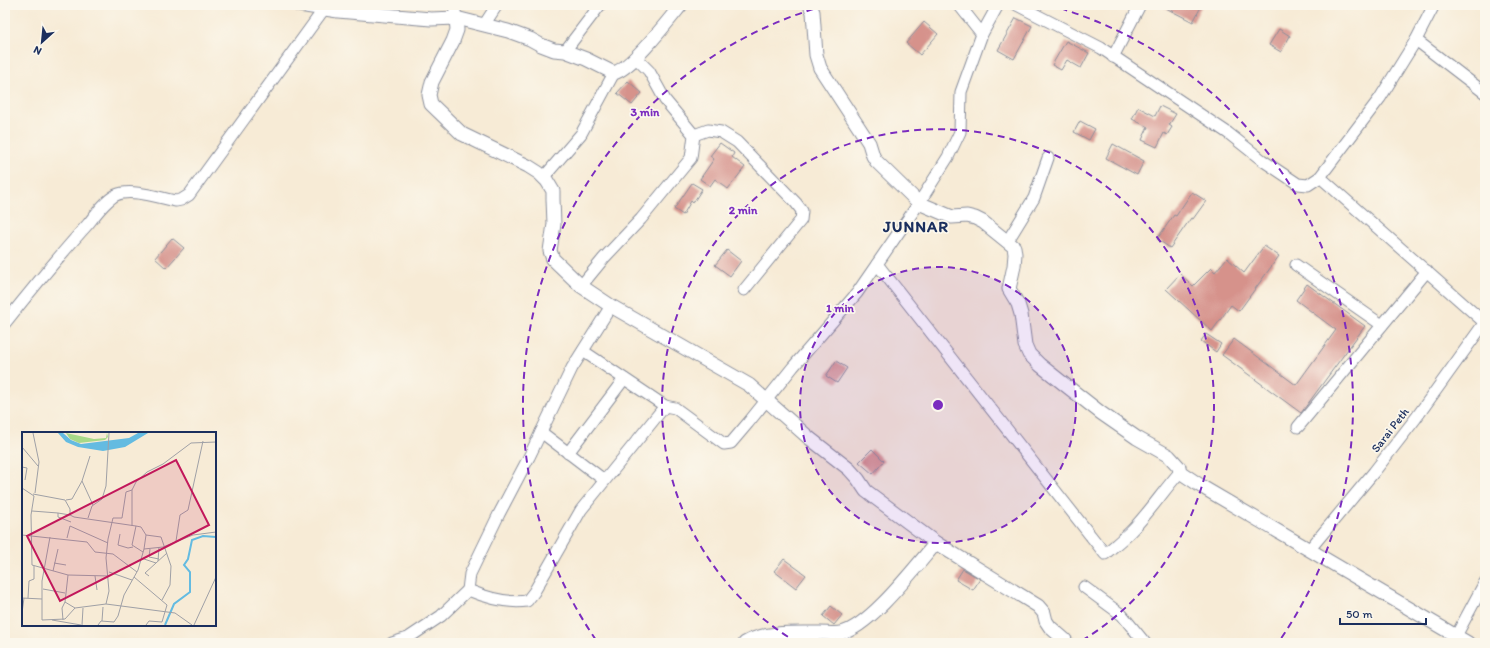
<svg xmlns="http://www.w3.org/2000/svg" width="1490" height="648" font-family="Itim,sans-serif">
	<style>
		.building { fill: #d6928b }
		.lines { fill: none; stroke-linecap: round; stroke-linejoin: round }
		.minor-casing { stroke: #898d9a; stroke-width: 13 }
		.tertiary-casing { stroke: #898d9a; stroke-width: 15 }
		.minor { stroke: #fff; stroke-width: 11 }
		.tertiary { stroke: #fff; stroke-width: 13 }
		.ring { fill: none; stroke: #7b2cbf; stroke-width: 2; stroke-dasharray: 7 5 }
		.labels { text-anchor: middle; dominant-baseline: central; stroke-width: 3.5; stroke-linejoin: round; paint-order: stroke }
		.street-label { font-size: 12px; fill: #1b2f5e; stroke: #fbf7ec }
		.district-label { font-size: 16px; font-weight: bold; letter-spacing: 1px; fill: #1b2f5e; stroke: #fbf7ec }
		.inset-river { fill: none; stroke: #64bbe1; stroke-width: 2 }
		.inset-road { fill: none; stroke: #9fa0a6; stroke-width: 1 }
		.view { fill: #c2185b; fill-opacity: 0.15; stroke: #c2185b; stroke-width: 2 }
		.inset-edge { fill: none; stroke: #1b2f5e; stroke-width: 2 }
		.centre { fill: #7b2cbf; stroke: #fbf7ec; stroke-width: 2 }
		.ring-label { font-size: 12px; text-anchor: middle; font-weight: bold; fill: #7b2cbf; stroke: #fbf7ec; stroke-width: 3.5; stroke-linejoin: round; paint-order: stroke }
	</style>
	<rect width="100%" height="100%" fill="#fbf7ec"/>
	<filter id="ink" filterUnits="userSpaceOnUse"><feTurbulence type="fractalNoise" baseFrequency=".025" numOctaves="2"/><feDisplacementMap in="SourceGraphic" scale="8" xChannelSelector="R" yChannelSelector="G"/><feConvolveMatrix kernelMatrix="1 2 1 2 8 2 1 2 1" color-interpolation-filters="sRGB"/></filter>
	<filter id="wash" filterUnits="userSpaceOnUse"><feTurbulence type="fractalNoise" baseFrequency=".012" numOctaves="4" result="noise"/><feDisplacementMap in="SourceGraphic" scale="16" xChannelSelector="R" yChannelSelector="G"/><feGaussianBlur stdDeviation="0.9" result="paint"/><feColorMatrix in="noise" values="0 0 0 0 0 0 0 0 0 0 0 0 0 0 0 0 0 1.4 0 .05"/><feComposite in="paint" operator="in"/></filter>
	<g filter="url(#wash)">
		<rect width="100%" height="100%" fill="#f7ebd6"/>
		<g id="blocks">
			<g class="building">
				<polygon points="1160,5 1202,5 1193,22"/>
				<polygon points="1016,18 1032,26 1014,59 998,50"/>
				<polygon points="924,22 938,34 920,55 906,43"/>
				<polygon points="1279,29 1290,36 1281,52 1269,45"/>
				<polygon points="1066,41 1089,53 1081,68 1067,60 1061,70 1052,65"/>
				<polygon points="628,81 642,93 632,105 617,93"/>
				<polygon points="1160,106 1176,114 1169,125 1172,127 1167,135 1164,133 1157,147 1142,140 1148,127 1132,119 1138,107 1155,116"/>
				<polygon points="1080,121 1095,129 1089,140 1074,132"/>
				<polygon points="720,143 734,153 732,157 745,167 728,189 715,179 710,186 700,179 714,159 710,156"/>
				<polygon points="1113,144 1144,161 1137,175 1106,158"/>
				<polygon points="692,183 702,189 693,203 691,201 683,215 674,209"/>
				<polygon points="1192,192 1206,201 1193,219 1191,218 1170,248 1157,239 1174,215 1176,216"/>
				<polygon points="172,238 184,248 166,268 155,258"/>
				<polygon points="1264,246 1279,256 1239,311 1231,305 1212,331 1166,289 1180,274 1193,286 1211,268 1215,272 1227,258 1244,273"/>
				<polygon points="727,250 741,261 730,276 715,265"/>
				<polygon points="1307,284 1365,326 1301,413 1222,355 1234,339 1296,385 1336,330 1296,300"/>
				<polygon points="1206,334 1221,344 1216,352 1201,341"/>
				<polygon points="836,361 847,368 837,383 826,376"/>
				<polygon points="872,449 884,461 873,474 859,462"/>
				<polygon points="784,559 806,575 796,588 774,571"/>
				<polygon points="963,569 980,579 973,590 956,580"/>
				<polygon points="831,606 842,615 834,625 823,616"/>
			</g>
		</g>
	</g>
	<g filter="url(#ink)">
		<use href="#blocks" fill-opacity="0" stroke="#898d9a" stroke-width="1"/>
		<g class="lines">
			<g class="minor-casing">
				<g id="minor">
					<polyline points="454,5 456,18"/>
					<polyline points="959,5 982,34"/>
					<polyline points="1017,5 1101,48 1228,133 1262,160 1298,184 1308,185 1320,177 1380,98 1416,40 1434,5"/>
					<polyline points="484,25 497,5"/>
					<polyline points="1416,40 1485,93"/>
					<polyline points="565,51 600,5"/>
					<polyline points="1113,57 1140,5"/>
					<polyline points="694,135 708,130 721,132 737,142 796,203 802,211 801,220 744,290"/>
					<polyline points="544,177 581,134 614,73"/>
					<polyline points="1320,177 1485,323"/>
					<polyline points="1007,242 1034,198 1048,158"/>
					<path d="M877,264L1105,554C1114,546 1123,539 1131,531C1149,513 1163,491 1180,472"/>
					<polyline points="1296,265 1382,325"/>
					<polyline points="581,286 604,258 641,219 691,158 694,135 665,100 649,71 635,57"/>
					<path d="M5,323C32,289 59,256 88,224C96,214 105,201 116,195C131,188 160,198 176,201L181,200L189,195L324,9"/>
					<polyline points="583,351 665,406"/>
					<polyline points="1298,427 1427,271"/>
					<polyline points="541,432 604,480"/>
					<polyline points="568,453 624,379"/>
					<polyline points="1309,550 1374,472 1416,418 1485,322"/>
					<polyline points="1084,587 1122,615 1145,643"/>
					<polyline points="468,590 470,574 499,514 529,457 572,368 611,306"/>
					<polyline points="1456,636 1485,582"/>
					<path d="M392,643L408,638L441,616L468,590C485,597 508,604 527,601L534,592L581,510L665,406L675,408L724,444L731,443L748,423L793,367L857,293L919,203L948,157L960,132L961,92L982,34L998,5"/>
				</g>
			</g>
			<g class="tertiary-casing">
				<g id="tertiary">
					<path d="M299,5L338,11L431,19L456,18L508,31L530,39L541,45L554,50L565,51L586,59L614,73C632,68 668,21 681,5"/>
					<polyline points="810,5 813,12 816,55 820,68 869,143 873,156 876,161 919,203 952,217 967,216 975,218 983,222 1014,247 1015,254 1014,266 1009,289 1018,304 1021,314 1025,345 1029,354 1040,365 1064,384 1101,413 1137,438 1169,456 1179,467 1180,472 1204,488 1468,643"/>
					<polyline points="456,18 457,30 453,41 432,82 429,95 431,104 462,134 528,166 539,173 547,181 553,191 553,199 554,224 550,251 553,259 581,286 611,306 749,385 808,437 849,469 858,479 866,491 936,543 1038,606 1044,613 1046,621 1050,627 1065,640 1064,643"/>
					<path d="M745,643C765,631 797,633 820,633C827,633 835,634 841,633C870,627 916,566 936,543"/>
				</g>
			</g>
			<use href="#minor" class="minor"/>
			<use href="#tertiary" class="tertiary"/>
		</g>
	</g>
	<circle cx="938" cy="405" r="138" fill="#7b2cbf" fill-opacity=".12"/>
	<g class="ring">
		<circle cx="938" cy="405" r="138"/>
		<path d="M798 643A276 276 0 1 1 1078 643"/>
		<path d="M596 640A415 415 0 0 1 827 5M1049 5A415 415 0 0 1 1280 640"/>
	</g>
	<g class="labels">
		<g class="street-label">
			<text transform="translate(1390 430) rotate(-52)">Sarai Peth</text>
		</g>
		<g class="district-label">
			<text x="916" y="226">JUNNAR</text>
		</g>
	</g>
	<g transform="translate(22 432)">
		<rect width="194" height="194" fill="#f7ebd6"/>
		<path d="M44,1L72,7L84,6L85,1L86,5L83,8L57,11L48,7Z" fill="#a7d988"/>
		<path d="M36,1H41L49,8L59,12L107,6L116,1H126L103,15L81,19L56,15L44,10Z" fill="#64bbe1"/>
		<path class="inset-river" d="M143,193L152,172L168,160V140L162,133L166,127L170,108L181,104L194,105"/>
		<path class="inset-road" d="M11,1L17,30L13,61M0,15L16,34M0,35L5,36L3,48M60,49L68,24M0,56L12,64L9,83L10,133L46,143L87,144M110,58V94M11,62L43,68L48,77V83L52,85L114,94L119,95L124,103L139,105L149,134L148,153L140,168M44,68L50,67L60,49L71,73M10,79L36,81M48,83L36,81V85L49,90M66,86L70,74L80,67L84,54L87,1M114,94L110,113L121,120M98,102L96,113L106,116L111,115M0,103L65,110L73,120L91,122L115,140M45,106L48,94L86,111M154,109L158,83L166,78L181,9M122,117L124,103M128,117L127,125L137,127M119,126L134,131M136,129L137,115M32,131L44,133M31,139L36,117M87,140L110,148M46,143L43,170L53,176M73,144L75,158M127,144L123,141L145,121M112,145L145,173L140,190L127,189L124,193M21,157L43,161M0,166L20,167V188L43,187L53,176L84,172L153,181L170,193M6,166L7,149L12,147V134M20,167V149L28,105M84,172L87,159L84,126L86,107L91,86H100L104,60L110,58L114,50L125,40L141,32L169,11L194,10M0,181L2,166M30,188L59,193M41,188L40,176L43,170M80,189L81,175M60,193L61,176M76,193L79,189L92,190L96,184L102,163L116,138L122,117L141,115L171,103L194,100M172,193L194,145"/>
		<path class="view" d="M154,28L187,93L38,169L5,104Z"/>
		<rect width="194" height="194" class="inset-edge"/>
	</g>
	<circle cx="938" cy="405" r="6" class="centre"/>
	<g class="ring-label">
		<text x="645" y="116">3 min</text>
		<text x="743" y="214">2 min</text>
		<text x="840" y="312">1 min</text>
	</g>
	<rect width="1490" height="648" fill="none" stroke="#fbf7ec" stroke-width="20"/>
	<g transform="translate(42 42) rotate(207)" stroke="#fbf7ec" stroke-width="3" paint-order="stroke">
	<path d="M0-3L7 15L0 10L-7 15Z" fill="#1b2f5e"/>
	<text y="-6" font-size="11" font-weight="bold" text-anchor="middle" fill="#1b2f5e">N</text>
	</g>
	<path d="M1340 618v6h86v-6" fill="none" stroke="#1b2f5e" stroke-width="2"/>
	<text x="1346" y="618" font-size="12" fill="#1b2f5e" stroke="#fbf7ec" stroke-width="3" paint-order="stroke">50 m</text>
</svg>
